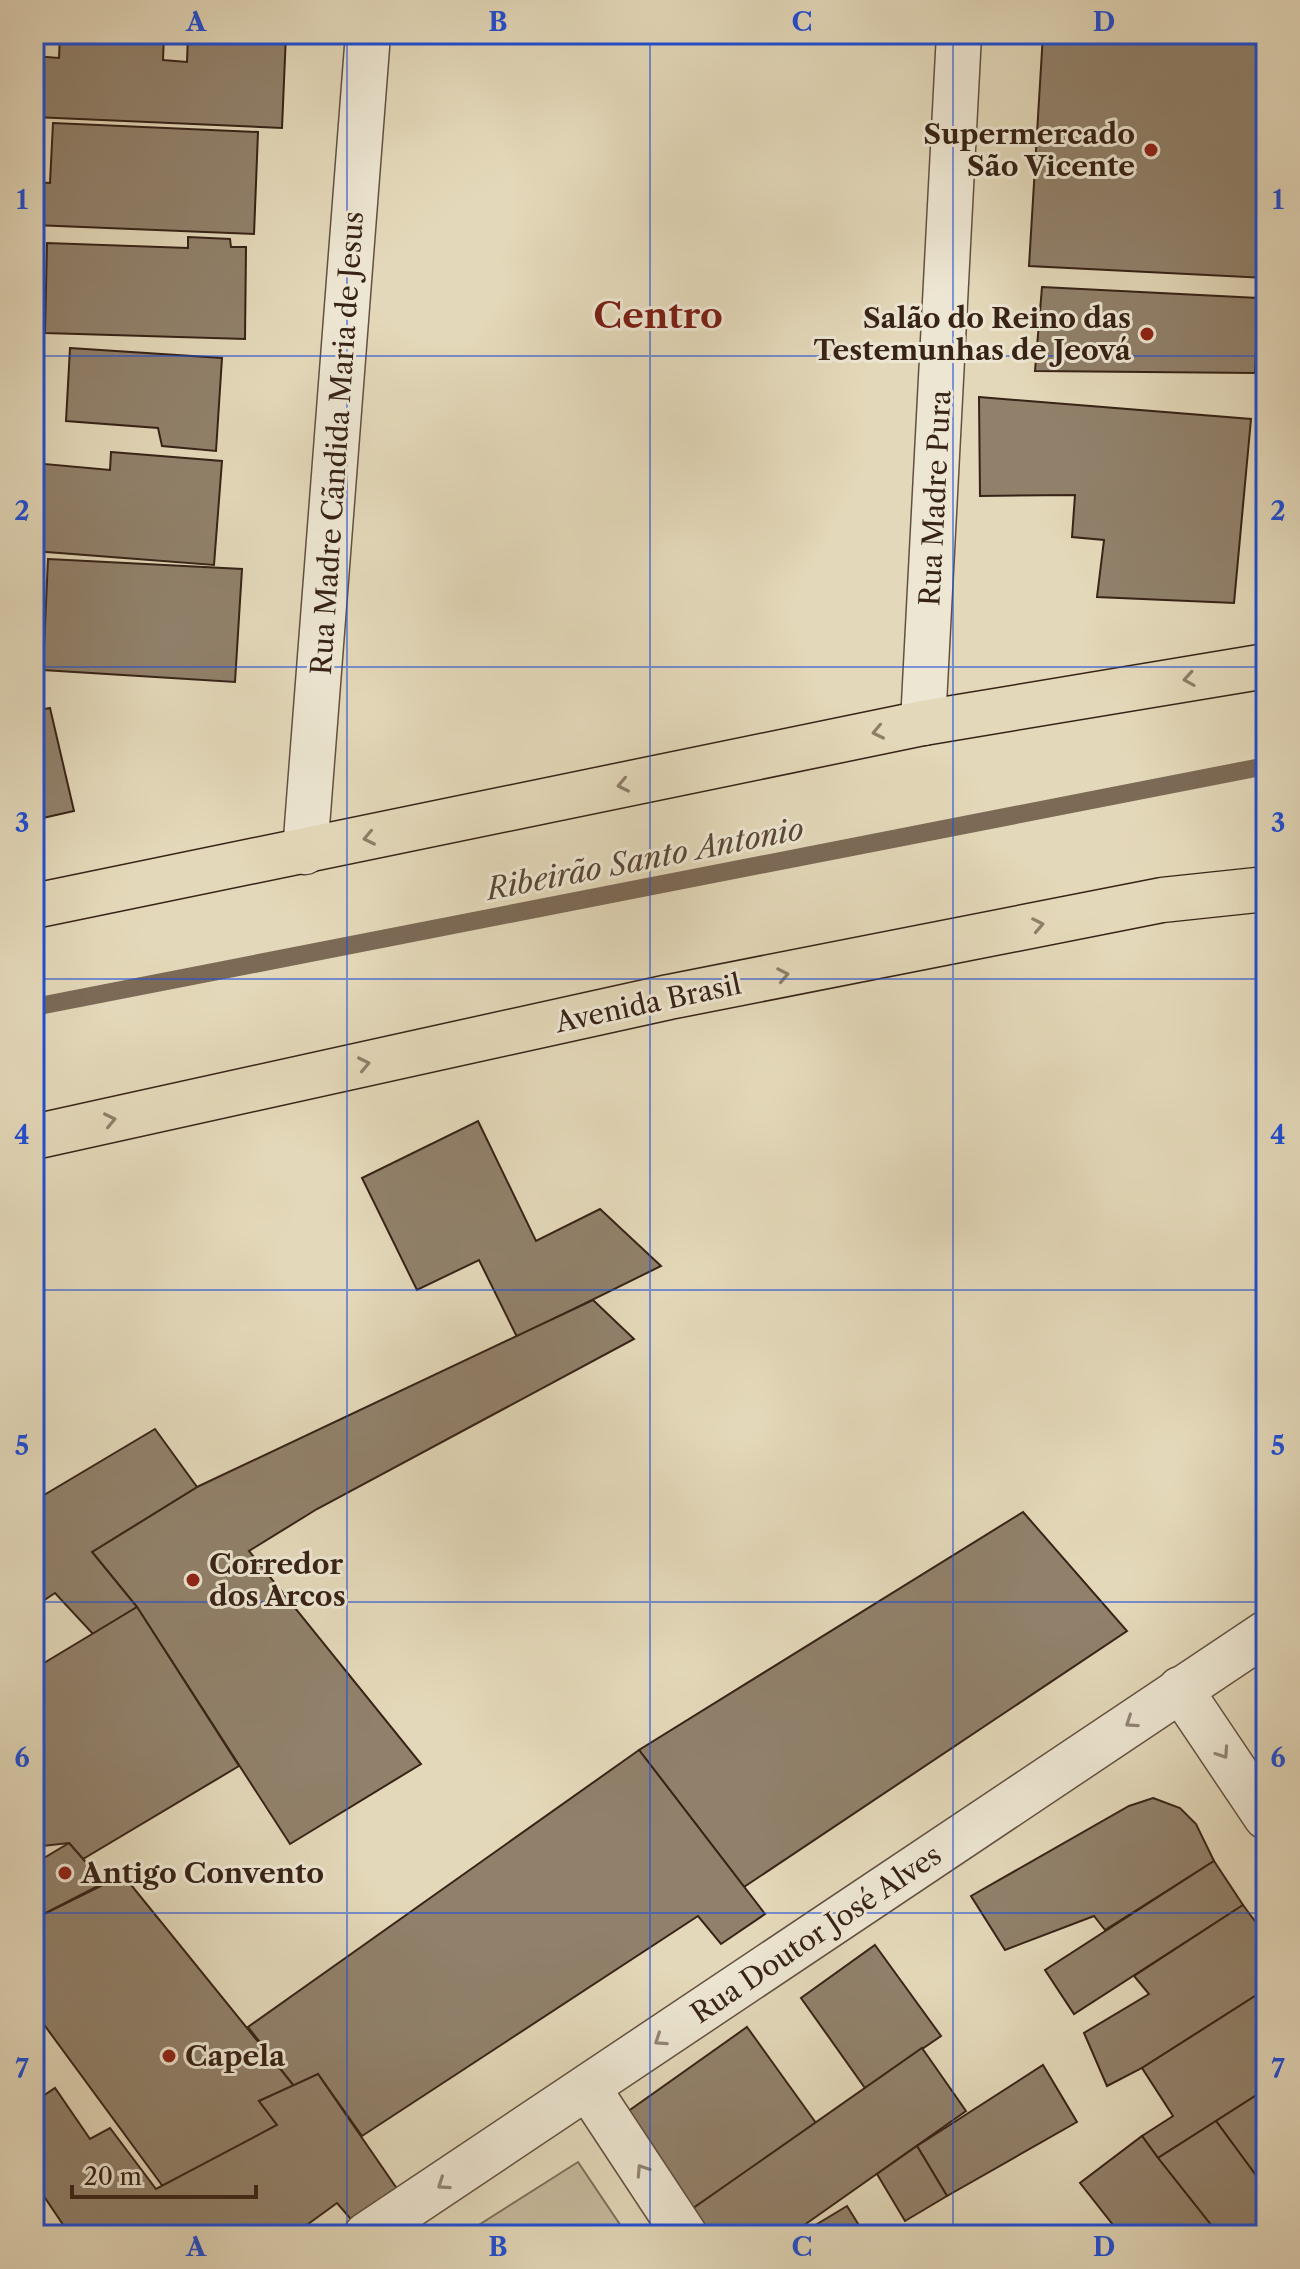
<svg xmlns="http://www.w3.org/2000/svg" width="1300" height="2269" font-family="'Libre Caslon Text',serif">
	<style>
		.green { fill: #c6b99d; stroke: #7f6e5a; stroke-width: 2 }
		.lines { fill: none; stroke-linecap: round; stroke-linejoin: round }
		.stream { stroke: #7c6a57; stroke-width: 18 }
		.building { fill: #91816b; stroke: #382317; stroke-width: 2 }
		.minor-casing { stroke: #635040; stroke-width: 47 }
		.major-casing { stroke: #382317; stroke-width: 47 }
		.minor { stroke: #ede6d2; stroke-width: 44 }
		.major { stroke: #e3d8b9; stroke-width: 44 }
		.oneway { stroke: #8e7e68 }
		.oneway2 { stroke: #928474 }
		.grid { fill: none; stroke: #1d4ed8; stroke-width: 2; stroke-opacity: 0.55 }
		.poi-dot { fill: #8f2418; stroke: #ede6d2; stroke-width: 3 }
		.labels { text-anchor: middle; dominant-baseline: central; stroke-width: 6; stroke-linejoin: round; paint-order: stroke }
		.poi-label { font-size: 28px; font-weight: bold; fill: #382317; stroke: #ede6d2; text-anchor: start }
		.street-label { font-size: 28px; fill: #382317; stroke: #ede6d2 }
		.water-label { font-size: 30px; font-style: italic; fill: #5a4737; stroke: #ede6d2 }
		.district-label { font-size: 36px; font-weight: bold; fill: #7a1f14; stroke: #ede6d2 }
		.neatline { fill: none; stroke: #1d4ed8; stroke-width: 3 }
		.grid-label { font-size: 26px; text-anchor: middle; font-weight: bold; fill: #1d4ed8 }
	</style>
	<rect width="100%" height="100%" fill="#e3d8b9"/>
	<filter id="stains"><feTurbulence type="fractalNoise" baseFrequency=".0025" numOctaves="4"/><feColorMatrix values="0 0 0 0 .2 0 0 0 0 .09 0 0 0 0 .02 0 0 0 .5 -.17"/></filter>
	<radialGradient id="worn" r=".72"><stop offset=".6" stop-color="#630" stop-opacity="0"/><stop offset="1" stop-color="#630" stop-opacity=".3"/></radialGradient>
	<polygon class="green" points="578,2162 627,2235 463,2235"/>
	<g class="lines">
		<polyline class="stream" points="34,1007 1266,766"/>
	</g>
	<g class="building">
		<polygon points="60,34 164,34 163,60 187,62 188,34 286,34 282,128 34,117 34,56 59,58"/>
		<polygon points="1043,34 1266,34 1266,278 1029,266"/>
		<polygon points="53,123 258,132 254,234 34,225 34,182 50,183"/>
		<polygon points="188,237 230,239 231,247 246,247 245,339 45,333 47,243 188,248"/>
		<polygon points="1042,287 1258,298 1255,373 1035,371"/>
		<polygon points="70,348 222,358 216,451 162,446 158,428 66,421"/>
		<polygon points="979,397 1251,419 1234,603 1097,597 1104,540 1072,537 1075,495 980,496"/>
		<polygon points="111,452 222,461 214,565 34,551 34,463 110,470"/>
		<polygon points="48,559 242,569 235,682 43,670"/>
		<polygon points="50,708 74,811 34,820 34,711"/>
		<polygon points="478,1121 536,1241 600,1209 661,1266 517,1337 479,1260 417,1290 362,1178"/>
		<polygon points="593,1300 634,1339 317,1509 249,1551 421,1764 290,1844 137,1607 92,1552 197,1487"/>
		<polygon points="155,1429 197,1487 92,1552 137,1607 93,1634 55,1593 34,1607 34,1501"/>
		<polygon points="1023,1512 1127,1631 744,1887 639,1750"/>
		<polygon points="137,1607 239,1766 83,1859 69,1843 34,1847 34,1669"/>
		<polygon points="639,1750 765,1914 721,1944 698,1916 362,2136 318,2074 294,2086 248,2027"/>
		<polygon points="1153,1798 1180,1808 1196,1824 1214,1861 1105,1930 1094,1916 1005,1950 971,1896 1129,1806"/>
		<polygon points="69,1843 104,1883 34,1919 34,1864"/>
		<polygon points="1214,1861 1243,1905 1074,2014 1045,1970"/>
		<polygon points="123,1875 294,2086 259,2101 277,2125 164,2188 34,2011 34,1919"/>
		<polygon points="1243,1905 1266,1936 1266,1989 1142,2068 1107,2086 1084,2033 1149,1994 1134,1976"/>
		<polygon points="875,1945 941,2036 865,2088 801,1998"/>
		<polygon points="1266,1989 1266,2089 1158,2158 1142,2136 1173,2116 1142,2068"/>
		<polygon points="747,2027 816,2123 692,2209 620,2117"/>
		<polygon points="922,2048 966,2111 790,2235 711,2235 692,2209"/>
		<polygon points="1043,2065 1077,2122 947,2196 917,2146"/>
		<polygon points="318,2074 402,2196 355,2224 337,2203 293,2235 70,2235 39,2189 34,2193 34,2102 55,2088 90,2139 110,2128 156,2189 277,2125 259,2101"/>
		<polygon points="1266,2089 1266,2189 1216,2121"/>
		<polygon points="1216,2121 1266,2189 1266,2235 1219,2235 1158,2158"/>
		<polygon points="1142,2136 1158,2158 1219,2235 1121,2235 1080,2183"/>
		<polygon points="917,2146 947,2196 905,2221 877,2174"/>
		<polygon points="847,2206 865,2235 799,2235"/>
	</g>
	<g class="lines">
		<g class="minor-casing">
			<g id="minor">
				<polyline points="923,723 959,34"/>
				<polyline points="305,852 368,34"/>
				<polyline points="1180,1689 1266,1817"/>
				<polyline points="588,2088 685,2235"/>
				<polyline points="366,2235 1266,1633"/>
			</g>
		</g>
		<g class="major-casing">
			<g id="major">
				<polyline points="34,906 923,723 1266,666"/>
				<polyline points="34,1137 669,997 1162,900 1266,889"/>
			</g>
		</g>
		<use href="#minor" class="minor"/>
		<use href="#major" class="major"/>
	</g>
	<defs><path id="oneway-chevron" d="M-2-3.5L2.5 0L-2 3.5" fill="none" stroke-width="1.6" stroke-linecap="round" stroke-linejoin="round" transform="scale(2)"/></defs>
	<g class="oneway">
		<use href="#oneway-chevron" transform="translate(1189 679) rotate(171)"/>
		<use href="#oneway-chevron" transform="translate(878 732) rotate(168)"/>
		<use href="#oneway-chevron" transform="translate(623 785) rotate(168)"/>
		<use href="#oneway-chevron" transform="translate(369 838) rotate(168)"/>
		<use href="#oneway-chevron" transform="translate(1038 925) rotate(-11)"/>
		<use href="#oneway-chevron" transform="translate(783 975) rotate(-11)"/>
		<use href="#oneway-chevron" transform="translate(364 1064) rotate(-12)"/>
		<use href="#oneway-chevron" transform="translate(110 1120) rotate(-12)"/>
	</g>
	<g class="oneway2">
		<use href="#oneway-chevron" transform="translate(1131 1722) rotate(146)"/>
		<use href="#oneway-chevron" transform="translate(1223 1753) rotate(56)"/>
		<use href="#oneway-chevron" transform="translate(660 2040) rotate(146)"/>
		<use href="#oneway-chevron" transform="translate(642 2170) rotate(-123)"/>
		<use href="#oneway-chevron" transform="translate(443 2184) rotate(146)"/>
	</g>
	<path class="grid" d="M347,34V2235M650,34V2235M953,34V2235M34,356H1266M34,667H1266M34,979H1266M34,1290H1266M34,1602H1266M34,1913H1266"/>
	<g class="poi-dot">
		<circle cx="1151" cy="150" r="8"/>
		<circle cx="1147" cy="334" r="8"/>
		<circle cx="193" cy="1580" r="8"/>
		<circle cx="65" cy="1873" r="8"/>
		<circle cx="169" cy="2056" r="8"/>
	</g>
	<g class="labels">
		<g class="poi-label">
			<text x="1135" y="134" text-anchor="end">Supermercado<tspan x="1135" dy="32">São Vicente</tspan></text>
			<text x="1131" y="318" text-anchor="end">Salão do Reino das<tspan x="1131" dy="32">Testemunhas de Jeová</tspan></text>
			<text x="209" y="1564">Corredor<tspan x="209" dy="32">dos Arcos</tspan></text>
			<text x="81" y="1873">Antigo Convento</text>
			<text x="185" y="2056">Capela</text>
		</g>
		<g class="street-label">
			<text transform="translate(337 443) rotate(-86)">Rua Madre Cãndida Maria de Jesus</text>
			<text transform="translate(935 498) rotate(-87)">Rua Madre Pura</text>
			<text transform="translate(648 1003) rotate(-12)">Avenida Brasil</text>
			<text transform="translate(816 1934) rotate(-34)">Rua Doutor José Alves</text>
		</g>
		<g class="water-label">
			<text transform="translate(645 859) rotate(-11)">Ribeirão Santo Antonio</text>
		</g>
		<g class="district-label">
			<text x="658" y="315">Centro</text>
		</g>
	</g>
	<rect width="1300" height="2269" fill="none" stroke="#e3d8b9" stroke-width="88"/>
	<path d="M72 2185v12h184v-12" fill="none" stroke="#382317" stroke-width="4"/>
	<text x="84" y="2185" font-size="24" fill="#382317" stroke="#ede6d2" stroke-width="6" paint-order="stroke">20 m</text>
	<rect x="44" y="44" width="1212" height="2181" class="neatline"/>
	<g class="grid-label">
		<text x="196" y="31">A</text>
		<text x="498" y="31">B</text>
		<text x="802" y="31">C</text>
		<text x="1104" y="31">D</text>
		<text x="22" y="209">1</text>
		<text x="1278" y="209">1</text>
		<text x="22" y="520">2</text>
		<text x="1278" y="520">2</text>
		<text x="22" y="832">3</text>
		<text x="1278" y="832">3</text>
		<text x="22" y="1144">4</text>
		<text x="1278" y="1144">4</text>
		<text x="22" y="1455">5</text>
		<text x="1278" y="1455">5</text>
		<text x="22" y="1767">6</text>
		<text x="1278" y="1767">6</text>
		<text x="22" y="2078">7</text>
		<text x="1278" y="2078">7</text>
		<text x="196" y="2256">A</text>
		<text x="498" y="2256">B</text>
		<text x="802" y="2256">C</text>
		<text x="1104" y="2256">D</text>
	</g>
	<rect width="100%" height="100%" filter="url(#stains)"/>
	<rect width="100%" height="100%" fill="url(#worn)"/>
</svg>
